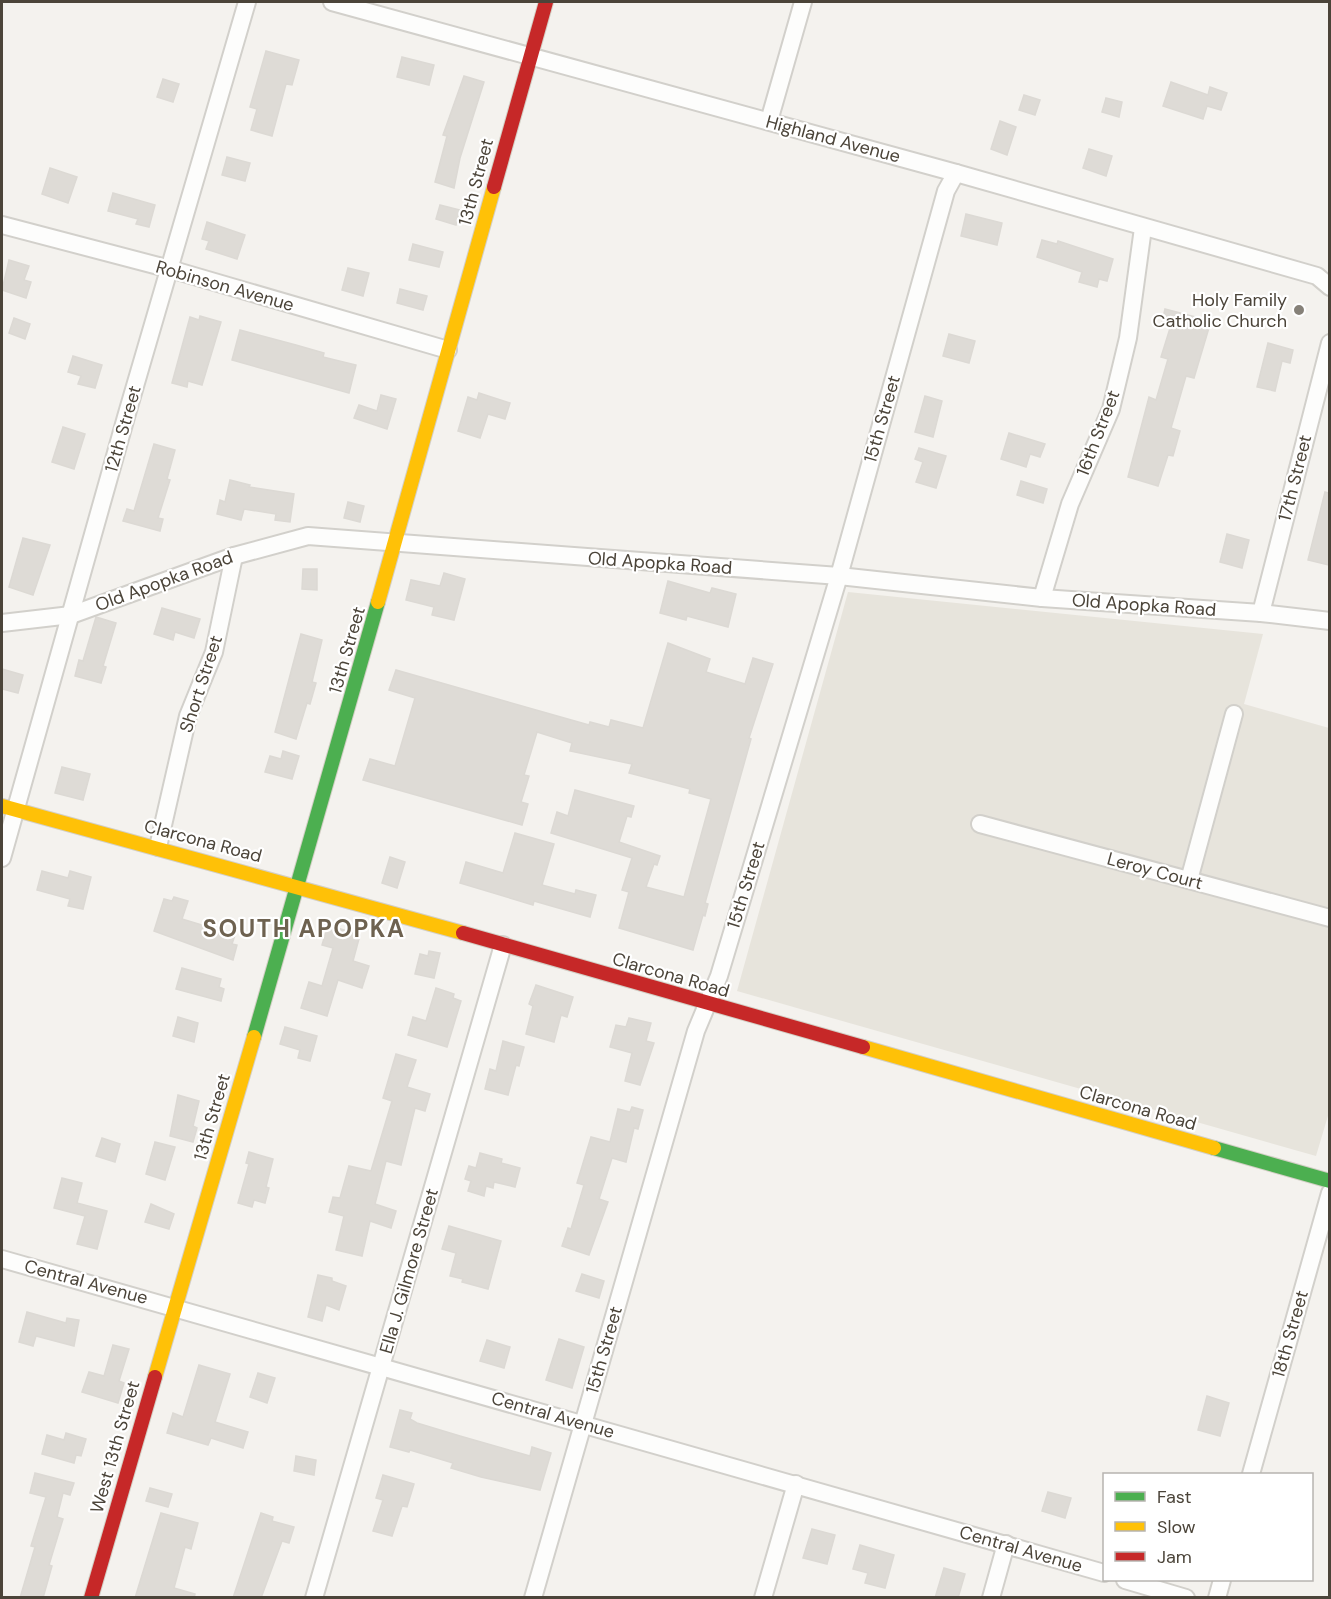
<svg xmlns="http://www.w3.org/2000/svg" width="1331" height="1599" font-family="'DM Sans',sans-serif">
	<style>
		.residential { fill: #e7e4dc }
		.building { fill: #dedbd6; stroke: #dcd9d4; stroke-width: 1.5 }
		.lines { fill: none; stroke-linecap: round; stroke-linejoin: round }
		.street-casing { stroke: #d2d0cb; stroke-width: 20 }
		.fast-casing { stroke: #d3cfc5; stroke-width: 16 }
		.slow-casing { stroke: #d3cfc5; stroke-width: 16 }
		.jam-casing { stroke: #d3cfc5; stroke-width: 16 }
		.street { stroke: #fdfdfc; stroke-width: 16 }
		.fast { stroke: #4caf50; stroke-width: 14 }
		.slow { stroke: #ffc107; stroke-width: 14 }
		.jam { stroke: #c62828; stroke-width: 14 }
		.poi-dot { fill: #868178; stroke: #fff; stroke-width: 2 }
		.labels { text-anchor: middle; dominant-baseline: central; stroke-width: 4.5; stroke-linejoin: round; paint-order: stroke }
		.street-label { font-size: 18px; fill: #4b4439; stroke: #fff }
		.poi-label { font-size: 18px; fill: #4b4439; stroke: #fff; text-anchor: end }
		.district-label { font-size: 24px; font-weight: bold; letter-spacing: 1.5px; fill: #6e6250; stroke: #fff }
	</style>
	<rect width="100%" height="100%" fill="#f4f2ee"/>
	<polygon class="residential" points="848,592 1263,634 1244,704 1329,728 1330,1109 1316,1156 737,991"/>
	<g class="building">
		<polygon points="266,51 299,60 292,85 286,84 272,136 251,130 257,109 250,107"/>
		<polygon points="402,57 434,65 429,85 397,77"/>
		<polygon points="464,76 484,82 460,158 454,188 435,182 447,136 443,135"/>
		<polygon points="163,79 179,84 173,102 157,97"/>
		<polygon points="1171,82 1208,95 1210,87 1227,93 1221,110 1207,106 1203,119 1163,106"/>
		<polygon points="1024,95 1040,100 1035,115 1019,110"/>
		<polygon points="1106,98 1122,102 1119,117 1102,112"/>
		<polygon points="1000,121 1016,127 1007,155 991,149"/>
		<polygon points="1089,149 1112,156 1106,176 1083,168"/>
		<polygon points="227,157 250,163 245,181 222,175"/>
		<polygon points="50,168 77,177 68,203 42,194"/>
		<polygon points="113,193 155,205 149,227 136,224 138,219 108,211"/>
		<polygon points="440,205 460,210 456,225 436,219"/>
		<polygon points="966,214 1002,223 997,245 961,236"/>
		<polygon points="207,222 245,235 237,259 206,249 209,241 202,239"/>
		<polygon points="1042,240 1057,244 1058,241 1113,259 1107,281 1099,279 1097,287 1079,282 1082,272 1037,257"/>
		<polygon points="413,244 443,252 439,267 409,260"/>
		<polygon points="9,260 29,266 24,280 31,282 26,298 2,290"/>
		<polygon points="348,268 369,273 363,296 342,290"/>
		<polygon points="400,289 427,296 423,310 397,303"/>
		<polygon points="1165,309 1211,321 1194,378 1186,376 1171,428 1180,431 1173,456 1168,455 1158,486 1128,477 1149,397 1156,400 1168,359 1161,357 1171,325 1162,322"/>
		<polygon points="200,316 221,322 202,385 188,381 187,387 172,383 190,317 199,320"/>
		<polygon points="14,318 30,324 25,339 9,333"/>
		<polygon points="240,330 296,345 324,353 323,357 356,365 349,393 232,360"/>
		<polygon points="949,334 975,341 969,363 943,356"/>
		<polygon points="1268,343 1293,350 1290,363 1282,361 1275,391 1257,387"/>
		<polygon points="73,356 102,365 95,388 78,384 81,376 68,372"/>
		<polygon points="479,393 510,403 505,419 488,414 480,438 458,431 468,397 477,400"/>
		<polygon points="381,395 396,399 387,429 354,418 359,405 377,411"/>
		<polygon points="925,396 942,401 933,437 915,432"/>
		<polygon points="63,427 85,434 74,469 52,462"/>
		<polygon points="1009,433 1045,444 1040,457 1030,454 1026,467 1001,459"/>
		<polygon points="154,444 175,450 167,479 170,480 158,518 163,519 160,531 123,521 127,509 134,511"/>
		<polygon points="919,448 946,456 936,488 916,482 923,462 915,459"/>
		<polygon points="230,480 250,485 249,487 294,494 290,522 275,520 276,514 244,509 241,520 217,514 220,500 225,502"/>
		<polygon points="1021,481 1047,489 1043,503 1017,495"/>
		<polygon points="1325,492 1329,493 1329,565 1308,560"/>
		<polygon points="348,502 364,506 360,522 344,518"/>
		<polygon points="1227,534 1249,540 1242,568 1220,562"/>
		<polygon points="23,538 50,545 33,595 9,587"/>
		<polygon points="303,569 317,569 317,590 302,589"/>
		<polygon points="444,573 465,579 454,620 432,615 434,607 406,600 411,580 440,586"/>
		<polygon points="668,581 710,593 712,588 736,594 728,627 687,616 686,620 660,613"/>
		<polygon points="162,608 200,619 194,638 175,632 173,640 154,634"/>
		<polygon points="96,617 116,623 103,666 106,667 101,683 75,676 79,660 83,661"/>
		<polygon points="301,634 322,640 312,682 316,683 310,704 307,703 296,739 275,732"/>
		<polygon points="668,643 710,659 706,672 745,684 753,658 773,664 749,738 751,739 705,903 708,904 705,916 703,915 693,950 619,928 629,892 622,890 632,858 551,833 557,812 568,816 575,790 634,806 631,817 627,816 619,842 660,856 657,865 654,864 646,887 684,897 711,799 689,793 690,789 629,773 632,764 570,751 572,743 537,732 524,775 529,776 521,802 528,804 522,825 363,780 370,759 395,766 415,698 389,690 396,670 589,725 590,722 609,727 611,720 643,728"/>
		<polygon points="2,669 23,675 18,693 2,689"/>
		<polygon points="283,751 299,756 292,779 265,772 270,756 281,759"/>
		<polygon points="62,767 90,774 83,800 55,793"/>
		<polygon points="515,833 554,844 542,885 575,894 576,890 596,895 590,917 534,901 533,905 460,883 466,862 503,873"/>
		<polygon points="390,857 405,862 397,888 382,883"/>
		<polygon points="42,871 68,878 70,871 91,877 83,909 68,906 70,899 37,890"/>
		<polygon points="174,897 188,901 182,919 235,935 232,944 237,945 233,960 154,931 164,899 172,901"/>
		<polygon points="328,925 360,935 353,961 369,966 362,988 338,980 327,1016 301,1008 309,982 322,986 333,948 322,945"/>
		<polygon points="429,951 440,953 434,978 415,974 420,954 428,956"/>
		<polygon points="182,968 221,979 219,987 224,989 221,1001 176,989"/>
		<polygon points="536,985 573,997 567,1017 561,1015 554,1042 526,1034 533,1006 529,1004"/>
		<polygon points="436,988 454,994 453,998 461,1001 447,1047 408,1035 413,1017 426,1021"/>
		<polygon points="178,1017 198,1023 194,1042 173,1036"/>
		<polygon points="629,1018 651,1023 646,1041 654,1043 640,1085 625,1081 632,1053 610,1047 616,1025 626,1027"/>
		<polygon points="285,1027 317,1036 310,1061 298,1058 300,1050 280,1044"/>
		<polygon points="503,1041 524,1047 519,1066 516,1065 508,1095 485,1089 490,1069 496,1071"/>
		<polygon points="396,1054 416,1060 407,1087 430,1094 425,1111 415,1108 401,1165 386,1161 375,1204 396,1211 391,1228 370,1221 362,1256 336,1250 344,1216 329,1212 333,1197 340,1198 349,1166 371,1171 392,1101 383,1098"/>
		<polygon points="178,1095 199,1101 193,1126 197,1128 193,1142 170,1136"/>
		<polygon points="632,1107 643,1110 638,1129 634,1128 626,1162 612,1158 599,1199 608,1202 589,1255 562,1246 568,1228 571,1229 584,1185 577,1183 591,1137 610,1142 618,1109 630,1112"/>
		<polygon points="102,1138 120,1144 115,1162 96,1156"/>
		<polygon points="155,1142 175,1147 165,1180 146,1174"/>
		<polygon points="249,1152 273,1159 266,1187 269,1188 265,1203 254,1200 252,1207 238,1203 249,1164 246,1163"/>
		<polygon points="480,1153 502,1159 501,1163 520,1168 515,1187 494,1182 493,1188 486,1186 484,1196 468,1191 471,1181 465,1179 469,1166 476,1168"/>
		<polygon points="62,1178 82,1183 77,1203 107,1211 97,1249 77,1244 85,1216 54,1208"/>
		<polygon points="151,1204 174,1214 169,1229 145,1222"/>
		<polygon points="449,1226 501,1241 488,1289 462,1282 463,1279 450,1276 456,1253 442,1249"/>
		<polygon points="582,1274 604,1281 599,1298 576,1291"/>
		<polygon points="318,1275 332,1278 332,1281 346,1286 339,1310 326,1305 322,1321 308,1317"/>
		<polygon points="27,1312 66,1323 67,1318 79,1320 74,1346 36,1336 33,1346 19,1342"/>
		<polygon points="559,1339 584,1347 572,1388 546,1380"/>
		<polygon points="487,1340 510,1347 504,1368 480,1361"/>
		<polygon points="113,1345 129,1349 119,1381 124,1383 118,1403 82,1392 89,1372 104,1376"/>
		<polygon points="199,1365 230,1374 215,1422 248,1432 243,1448 211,1438 208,1445 167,1433 173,1413 183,1417"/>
		<polygon points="258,1373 275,1378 267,1403 250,1397"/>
		<polygon points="1207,1396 1229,1403 1220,1436 1198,1430"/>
		<polygon points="400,1410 412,1413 410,1419 417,1423 460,1436 530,1456 532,1447 551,1453 540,1490 481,1477 451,1468 453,1463 410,1450 409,1452 390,1447"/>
		<polygon points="66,1433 86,1439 81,1456 76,1455 74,1463 42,1454 47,1435 64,1440"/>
		<polygon points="296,1456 316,1460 314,1475 294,1471"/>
		<polygon points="35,1473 74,1483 70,1495 63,1493 57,1517 63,1519 49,1565 52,1566 43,1598 20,1598 35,1547 31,1546 46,1497 30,1493"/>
		<polygon points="383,1475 414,1484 407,1507 402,1506 392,1536 373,1531 383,1500 376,1498"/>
		<polygon points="150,1488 172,1494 168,1507 146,1501"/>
		<polygon points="1048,1492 1071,1498 1065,1518 1042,1511"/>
		<polygon points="161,1513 198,1523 191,1549 185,1547 174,1588 195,1594 194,1598 135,1598"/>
		<polygon points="261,1513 273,1517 272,1521 294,1527 289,1543 282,1541 261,1598 233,1598"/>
		<polygon points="812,1529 835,1535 827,1564 803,1558"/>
		<polygon points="860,1545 894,1555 885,1588 865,1583 868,1573 853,1569"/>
		<polygon points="944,1568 965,1574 958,1598 935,1598"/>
	</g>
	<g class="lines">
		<g class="street-casing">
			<g id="street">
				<polyline points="332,2 956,173 1317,276 1330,287"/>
				<polyline points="769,121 803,2"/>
				<polyline points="2,225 170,269 448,350"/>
				<polyline points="1042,598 1070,504 1111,409 1128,338 1143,228"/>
				<polyline points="1261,613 1330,343"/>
				<polyline points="2,623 71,615 234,556 308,536 839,576 1042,598 1261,613 1330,621"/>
				<polyline points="980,824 1330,918"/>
				<polyline points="158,847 188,716 214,652 234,556"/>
				<polyline points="2,858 126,417 247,2"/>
				<polyline points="1189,880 1234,714"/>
				<polyline points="2,1259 1104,1573"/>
				<polyline points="1251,1474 1330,1193"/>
				<polyline points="1125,1580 1186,1598"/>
				<polyline points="314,1598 503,945"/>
				<polyline points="533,1598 696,1031 719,976 839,576 946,191 956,173"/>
				<polyline points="763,1598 796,1484"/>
				<polyline points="991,1598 1006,1544"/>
				<polyline points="1217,1598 1222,1580"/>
			</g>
		</g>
		<g class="fast-casing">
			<g id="fast">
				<polyline points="254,1037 378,602"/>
				<polyline points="1214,1148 1330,1181"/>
			</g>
		</g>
		<g class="slow-casing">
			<g id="slow">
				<polyline points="378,602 494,187"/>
				<polyline points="2,806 463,933"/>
				<polyline points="863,1047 1214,1148"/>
				<polyline points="155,1377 254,1037"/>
			</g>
		</g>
		<g class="jam-casing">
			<g id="jam">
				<polyline points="494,187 546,2"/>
				<polyline points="463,933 863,1047"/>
				<polyline points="91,1598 155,1377"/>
			</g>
		</g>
		<use href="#street" class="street"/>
		<use href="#fast" class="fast"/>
		<use href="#slow" class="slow"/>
		<use href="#jam" class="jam"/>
	</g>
	<circle class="poi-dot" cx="1299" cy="310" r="6"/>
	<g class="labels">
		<g class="street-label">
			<text transform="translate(833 139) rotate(15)">Highland Avenue</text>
			<text transform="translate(476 182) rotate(-75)">13th Street</text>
			<text transform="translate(225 286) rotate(16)">Robinson Avenue</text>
			<text transform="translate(882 419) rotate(-74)">15th Street</text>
			<text transform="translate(123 429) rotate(-74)">12th Street</text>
			<text transform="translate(1098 433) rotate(-69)">16th Street</text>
			<text transform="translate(1295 478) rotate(-76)">17th Street</text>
			<text transform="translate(660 563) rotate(4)">Old Apopka Road</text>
			<text transform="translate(164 581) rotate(-20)">Old Apopka Road</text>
			<text transform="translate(1144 605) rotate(4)">Old Apopka Road</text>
			<text transform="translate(347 650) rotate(-74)">13th Street</text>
			<text transform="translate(201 684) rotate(-72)">Short Street</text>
			<text transform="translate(203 841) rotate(15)">Clarcona Road</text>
			<text transform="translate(1155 871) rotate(15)">Leroy Court</text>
			<text transform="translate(746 885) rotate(-73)">15th Street</text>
			<text transform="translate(671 975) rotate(16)">Clarcona Road</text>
			<text transform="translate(1138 1108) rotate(16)">Clarcona Road</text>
			<text transform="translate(212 1117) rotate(-74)">13th Street</text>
			<text transform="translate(409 1271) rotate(-74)">Ella J. Gilmore Street</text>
			<text transform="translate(86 1282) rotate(15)">Central Avenue</text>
			<text transform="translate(1290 1334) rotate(-74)">18th Street</text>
			<text transform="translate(604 1350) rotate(-74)">15th Street</text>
			<text transform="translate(553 1415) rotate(16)">Central Avenue</text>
			<text transform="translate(115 1447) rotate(-74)">West 13th Street</text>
			<text transform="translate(1021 1549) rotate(16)">Central Avenue</text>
		</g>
		<g class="poi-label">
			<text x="1287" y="300">Holy Family<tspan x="1287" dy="21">Catholic Church</tspan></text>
		</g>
		<g class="district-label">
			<text x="304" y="928">SOUTH APOPKA</text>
		</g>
	</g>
	<rect width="1331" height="1599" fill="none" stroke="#4b4439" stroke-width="6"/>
	<rect x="1103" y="1473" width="210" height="108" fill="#ffffff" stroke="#b7b4b0" stroke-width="1.5"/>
	<rect x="1115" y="1492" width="30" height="9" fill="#4caf50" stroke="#b7b4b0" stroke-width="1.5"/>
	<text x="1157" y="1503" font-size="18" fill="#4b4439">Fast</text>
	<rect x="1115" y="1522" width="30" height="9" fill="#ffc107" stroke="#b7b4b0" stroke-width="1.5"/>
	<text x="1157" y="1533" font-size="18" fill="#4b4439">Slow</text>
	<rect x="1115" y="1552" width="30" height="9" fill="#c62828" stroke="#b7b4b0" stroke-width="1.5"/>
	<text x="1157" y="1563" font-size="18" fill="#4b4439">Jam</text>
</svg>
